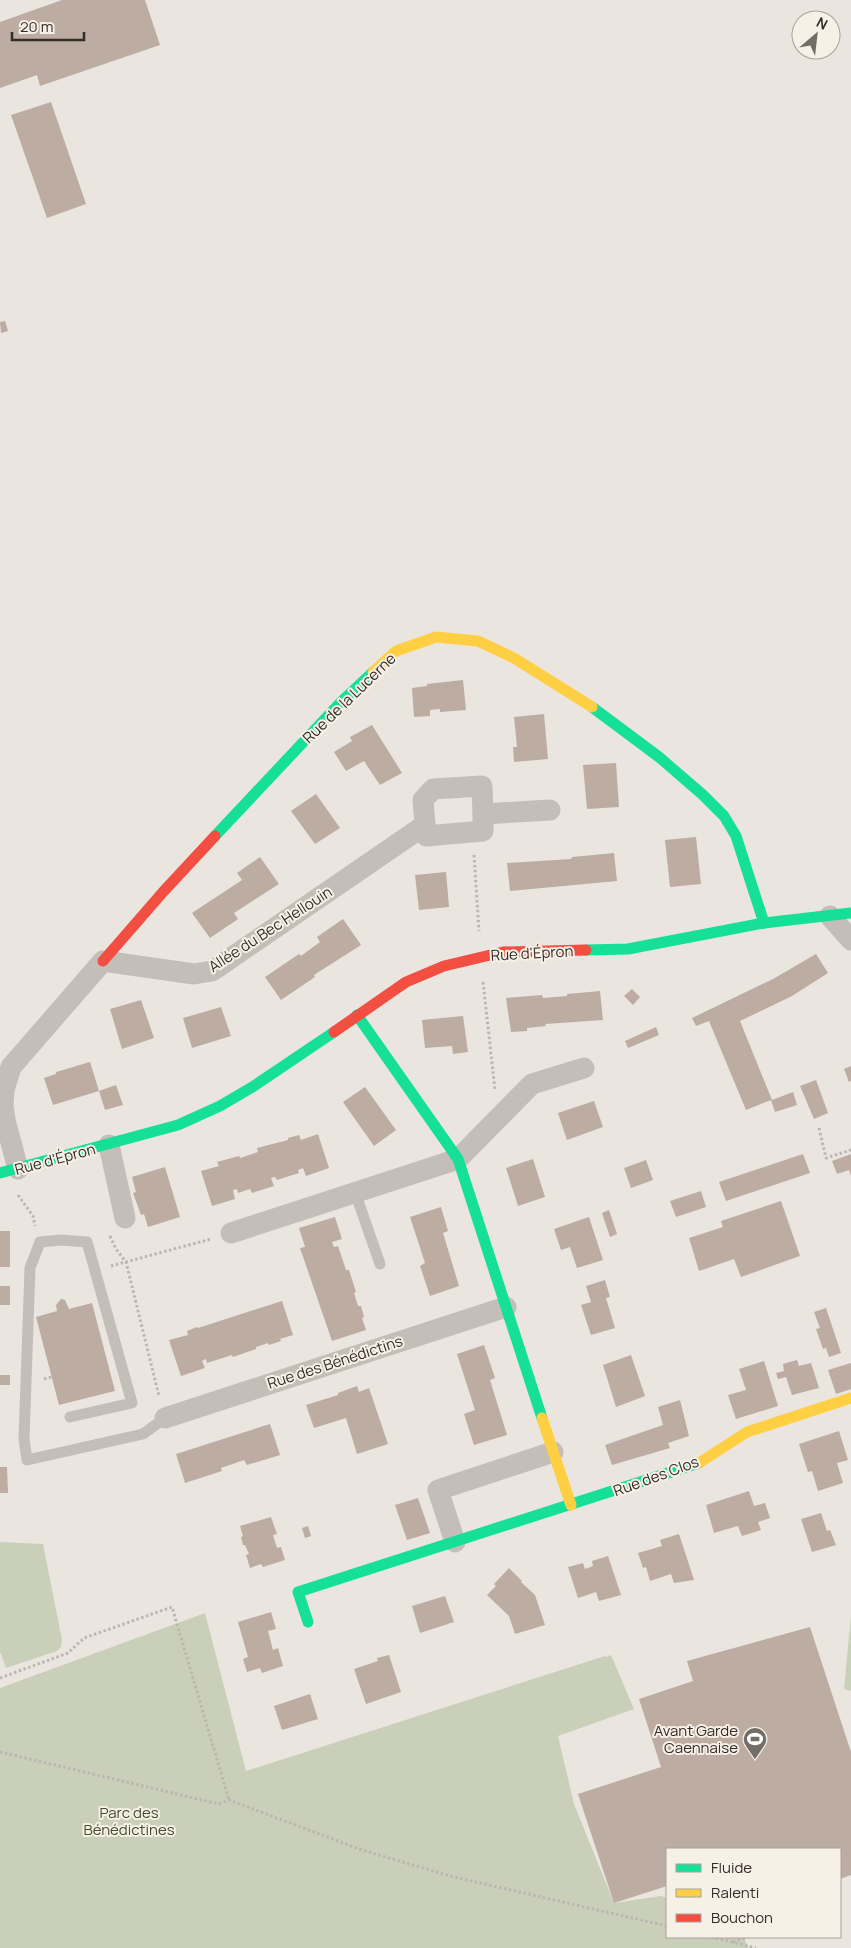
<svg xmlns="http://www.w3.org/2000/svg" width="851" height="1948" font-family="Manrope,sans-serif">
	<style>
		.green { fill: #cacfba }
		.building { fill: #bcaca2 }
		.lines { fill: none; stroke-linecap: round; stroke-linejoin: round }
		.path { stroke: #bcb6b1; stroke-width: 3; stroke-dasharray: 2.5 2.5; stroke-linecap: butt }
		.lane { stroke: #c3beb8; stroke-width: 11 }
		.street { stroke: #c3beb8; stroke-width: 21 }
		.fast { stroke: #16e098; stroke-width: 11 }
		.slow { stroke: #ffcf43; stroke-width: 11 }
		.jam { stroke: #f24e42; stroke-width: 11 }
		.labels { text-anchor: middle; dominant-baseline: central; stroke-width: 4; stroke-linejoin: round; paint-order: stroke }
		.street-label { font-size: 15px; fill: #332c27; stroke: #f7f0e6 }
		.poi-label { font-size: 15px; fill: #332c27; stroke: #f7f0e6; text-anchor: end }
		.park-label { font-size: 15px; fill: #414f2d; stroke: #f7f0e6 }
	</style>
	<rect width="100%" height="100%" fill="#eae6df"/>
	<g class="green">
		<polygon points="0,1542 43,1544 62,1640 61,1647 57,1651 6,1668 0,1652"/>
		<polygon points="205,1613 246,1771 605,1656 606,1657 611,1655 634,1709 558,1736 574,1804 614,1903 661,1896 667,1898 667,1937 743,1937 749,1948 0,1948 0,1688"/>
		<polygon points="851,1616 851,1691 844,1689"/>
	</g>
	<g class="building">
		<polygon points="62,0 145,0 160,45 40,86 37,75 0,88 0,22"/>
		<polygon points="51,102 86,204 47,218 11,115"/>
		<polygon points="5,321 8,331 1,333 0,322"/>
		<polygon points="463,680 466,710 440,712 440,709 430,710 430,716 414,717 412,688 427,686 427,684"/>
		<polygon points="544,714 548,759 514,762 513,747 517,747 514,717"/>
		<polygon points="372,725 402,773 380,785 364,761 346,771 334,752 352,741 350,737"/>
		<polygon points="616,763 619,807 587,809 583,765"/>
		<polygon points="316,794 340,828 315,844 291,811"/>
		<polygon points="696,837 701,884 670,887 665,840"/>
		<polygon points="614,853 617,881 510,891 507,863 571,859 572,857"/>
		<polygon points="260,857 279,884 234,913 238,919 210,938 192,913 242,880 237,873"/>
		<polygon points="446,872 449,907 419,910 415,875"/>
		<polygon points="343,919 361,945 314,975 315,977 281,1000 265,977 299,954 301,956 320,942 317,937"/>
		<polygon points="816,954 828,973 792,996 740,1021 772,1100 793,1092 797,1105 775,1112 771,1100 746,1110 709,1021 696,1026 692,1018 773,979"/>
		<polygon points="632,989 640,997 633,1005 624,996"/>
		<polygon points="600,991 603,1020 545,1024 546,1026 527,1028 527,1031 511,1032 506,998 542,995 543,998 567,996 567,994"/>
		<polygon points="141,1000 154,1038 122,1049 110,1009"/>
		<polygon points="221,1007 231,1036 192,1048 183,1018"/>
		<polygon points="463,1016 468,1052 453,1054 452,1046 425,1048 422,1020"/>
		<polygon points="656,1027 659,1035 628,1048 625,1041"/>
		<polygon points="90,1062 99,1091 116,1085 123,1105 105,1110 99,1091 53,1105 44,1078 56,1074 56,1072"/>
		<polygon points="851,1066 851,1081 849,1082 844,1069"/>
		<polygon points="816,1080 828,1113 814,1119 800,1086"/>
		<polygon points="365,1087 396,1130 374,1146 343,1102"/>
		<polygon points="594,1101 603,1127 567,1140 558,1113"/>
		<polygon points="318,1134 329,1168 306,1176 303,1168 298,1170 299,1173 277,1180 275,1177 271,1178 274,1186 252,1193 250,1189 238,1193 237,1189 233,1190 235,1199 212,1206 201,1171 219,1166 217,1162 239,1156 240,1158 258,1152 257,1148 288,1140 288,1138 299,1135 301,1140"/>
		<polygon points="803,1154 810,1173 726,1201 719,1182"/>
		<polygon points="851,1154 851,1176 849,1170 837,1174 832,1161"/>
		<polygon points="533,1159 545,1197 518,1206 506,1168"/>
		<polygon points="646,1160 653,1180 631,1188 624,1168"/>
		<polygon points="165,1167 180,1217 148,1227 144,1214 141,1215 133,1193 136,1192 132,1177"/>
		<polygon points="701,1191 706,1207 676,1217 670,1201"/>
		<polygon points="781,1201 800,1256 741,1277 734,1259 699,1271 689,1238 723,1227 721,1221"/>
		<polygon points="441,1207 448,1231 443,1233 459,1286 430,1296 420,1266 425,1263 410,1217"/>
		<polygon points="609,1210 617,1234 610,1237 602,1213"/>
		<polygon points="335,1217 342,1239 332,1242 334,1247 338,1246 346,1270 349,1270 356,1292 354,1293 358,1306 361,1306 364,1317 362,1318 366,1330 332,1341 300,1248 305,1247 299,1228"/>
		<polygon points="589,1217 603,1260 577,1268 570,1247 561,1250 554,1229"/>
		<rect x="0" y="1231" width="10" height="36"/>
		<polygon points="605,1280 610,1297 606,1298 615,1328 591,1335 581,1305 591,1302 586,1286"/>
		<rect x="0" y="1286" width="10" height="19"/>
		<polygon points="61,1299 65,1300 69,1309 92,1303 115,1391 59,1405 36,1317 57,1311 56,1305"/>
		<polygon points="282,1301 293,1335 280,1339 281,1341 269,1345 268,1343 256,1347 256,1349 233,1357 232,1355 207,1363 206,1359 202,1361 205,1368 181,1376 169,1340 188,1335 187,1331 197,1327 198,1328"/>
		<polygon points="826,1308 841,1353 829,1357 826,1348 823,1349 816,1329 820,1328 814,1312"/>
		<polygon points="484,1345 495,1378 490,1380 507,1435 474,1445 464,1414 475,1410 457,1354"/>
		<polygon points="631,1355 645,1396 616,1407 603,1365"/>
		<polygon points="797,1360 799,1366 811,1363 819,1388 792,1395 786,1377 778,1379 776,1373 784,1371 783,1364"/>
		<polygon points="764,1361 778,1406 736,1419 728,1395 746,1390 739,1369"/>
		<polygon points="851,1363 851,1389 836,1394 828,1370"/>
		<rect x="0" y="1375" width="10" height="10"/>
		<polygon points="357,1386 359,1392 369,1388 388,1444 357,1454 346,1418 314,1428 306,1405 338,1395 338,1393"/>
		<polygon points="680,1400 689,1436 668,1443 670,1448 612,1465 605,1445 663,1425 658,1407"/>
		<polygon points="270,1424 280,1455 247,1465 244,1460 221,1468 222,1471 185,1483 176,1454"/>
		<polygon points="839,1431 848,1460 837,1463 843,1483 818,1491 812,1471 808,1472 799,1444"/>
		<polygon points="0,1467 7,1467 8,1493 0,1493"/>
		<polygon points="749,1491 754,1506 765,1503 770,1518 758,1522 761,1530 742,1536 738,1526 714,1533 706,1505"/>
		<polygon points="418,1498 430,1533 407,1540 395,1505"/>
		<polygon points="821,1513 827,1531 830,1530 836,1545 812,1552 801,1519"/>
		<polygon points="271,1517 277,1534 273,1535 277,1548 281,1547 285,1560 263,1567 261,1564 250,1568 246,1555 249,1554 245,1545 243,1545 241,1537 243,1536 240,1526"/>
		<polygon points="308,1526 311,1536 305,1538 302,1528"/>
		<polygon points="679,1534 694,1580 674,1583 671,1574 650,1581 646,1567 643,1568 638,1553 662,1546 660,1540"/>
		<polygon points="608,1556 621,1595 599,1601 596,1592 578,1598 568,1567 583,1563 585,1569 593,1566 592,1561"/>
		<polygon points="509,1568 522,1581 521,1582 535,1595 545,1625 515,1634 509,1616 487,1595 496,1586 494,1584"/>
		<polygon points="445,1596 454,1622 420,1633 412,1606"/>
		<polygon points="271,1612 276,1629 268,1631 273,1650 278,1648 283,1666 262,1673 260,1668 247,1672 243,1659 248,1657 238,1622"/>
		<polygon points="810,1627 851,1752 851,1875 840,1879 840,1849 667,1849 667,1886 614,1903 578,1794 661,1767 639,1699 693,1681 687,1661"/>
		<polygon points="389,1655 401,1692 366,1704 354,1669 378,1661 377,1658"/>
		<polygon points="310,1694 318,1719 282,1730 274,1706"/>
	</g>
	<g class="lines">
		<g class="path">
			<polyline points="474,855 479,931"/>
			<polyline points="483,982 495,1090"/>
			<polyline points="819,1128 826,1158 851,1150"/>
			<polyline points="18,1195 33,1216 35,1226"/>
			<polyline points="110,1236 116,1249 126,1262 159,1396"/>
			<polyline points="111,1266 211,1239"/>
			<polyline points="44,1379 52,1377"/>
			<polyline points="0,1678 68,1653 84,1638 172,1607 229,1800"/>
			<polyline points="0,1752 219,1804 229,1800 362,1850 450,1876 667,1926"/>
			<polyline points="711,1937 756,1948"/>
			<polyline points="733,1942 748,1937"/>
		</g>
		<g class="lane">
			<polyline points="355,1192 380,1264"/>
			<polyline points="70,1417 132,1403 87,1242 61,1240 40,1242 30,1268 24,1439 27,1460 143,1434 165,1418"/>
		</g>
		<g class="street">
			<polyline points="425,825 423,800 433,789 482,786 483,814"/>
			<polyline points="830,916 851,940"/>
			<polyline points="109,1145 125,1218"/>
			<polyline points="18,1169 5,1120 3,1105 4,1090 11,1067 103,961 194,974 212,971 425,825 426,836 483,831 483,814 550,810"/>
			<polyline points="231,1233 458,1159 532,1084 584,1068"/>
			<polyline points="165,1418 506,1307"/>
			<polyline points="455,1542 438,1490 553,1452"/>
		</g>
		<g class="fast">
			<polyline points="592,707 659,757 703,795 724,816 736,836 764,923"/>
			<polyline points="215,836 341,702 373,672"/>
			<polyline points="586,950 628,949 764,923 851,913"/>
			<polyline points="357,1015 458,1159 542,1418"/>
			<polyline points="0,1173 178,1125 220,1106 254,1086 334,1032"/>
			<polyline points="308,1622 298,1592 699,1463"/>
		</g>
		<g class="slow">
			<polyline points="373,672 396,651 436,637 478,641 514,658 592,707"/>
			<polyline points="542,1418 571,1505"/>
			<polyline points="699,1463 747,1432 851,1398"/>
		</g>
		<g class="jam">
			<polyline points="103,961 163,892 215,836"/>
			<polyline points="334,1032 406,982 444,966 503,952 586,950"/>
		</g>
	</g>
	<defs>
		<g id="stadium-pin" transform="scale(1.25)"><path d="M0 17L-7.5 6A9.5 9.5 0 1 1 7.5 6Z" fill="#736d67" stroke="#f7f0e6"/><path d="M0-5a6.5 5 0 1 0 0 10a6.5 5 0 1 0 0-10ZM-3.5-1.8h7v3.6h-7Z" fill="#fff"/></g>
	</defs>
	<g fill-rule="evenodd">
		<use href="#stadium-pin" x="755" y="1739"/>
	</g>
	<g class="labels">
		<g class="street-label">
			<text transform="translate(349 698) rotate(-44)">Rue de la Lucerne</text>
			<text transform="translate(270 929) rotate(-33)">Allée du Bec Hellouin</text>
			<text transform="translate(532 953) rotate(-3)">Rue d'Épron</text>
			<text transform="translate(55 1159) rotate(-15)">Rue d'Épron</text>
			<text transform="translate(335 1362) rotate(-18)">Rue des Bénédictins</text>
			<text transform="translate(656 1476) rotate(-20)">Rue des Clos</text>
		</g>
		<g class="poi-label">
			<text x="738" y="1730">Avant Garde<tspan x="738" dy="17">Caennaise</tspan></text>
		</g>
		<g class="park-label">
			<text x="129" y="1812">Parc des<tspan x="129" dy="17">Bénédictines</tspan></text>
		</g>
	</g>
	<rect x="666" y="1848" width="175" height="90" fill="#f7f0e6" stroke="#a9a29a"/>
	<rect x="676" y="1864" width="25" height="8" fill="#16e098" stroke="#a9a29a"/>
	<text x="711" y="1873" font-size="15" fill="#332c27">Fluide</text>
	<rect x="676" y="1889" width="25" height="8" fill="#ffcf43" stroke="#a9a29a"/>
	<text x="711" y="1898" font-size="15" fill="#332c27">Ralenti</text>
	<rect x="676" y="1914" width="25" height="8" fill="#f24e42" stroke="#a9a29a"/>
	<text x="711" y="1923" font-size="15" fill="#332c27">Bouchon</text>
	<g transform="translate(816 35) rotate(28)"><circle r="24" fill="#f7f0e6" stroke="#a9a29a"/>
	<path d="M0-4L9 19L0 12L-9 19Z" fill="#736d67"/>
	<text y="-8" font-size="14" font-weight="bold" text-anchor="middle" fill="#332c27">N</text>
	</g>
	<path d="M12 32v8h72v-8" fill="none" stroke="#332c27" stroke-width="2.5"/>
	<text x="20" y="32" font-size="15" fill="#332c27" stroke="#f7f0e6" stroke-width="4" paint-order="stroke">20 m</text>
</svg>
